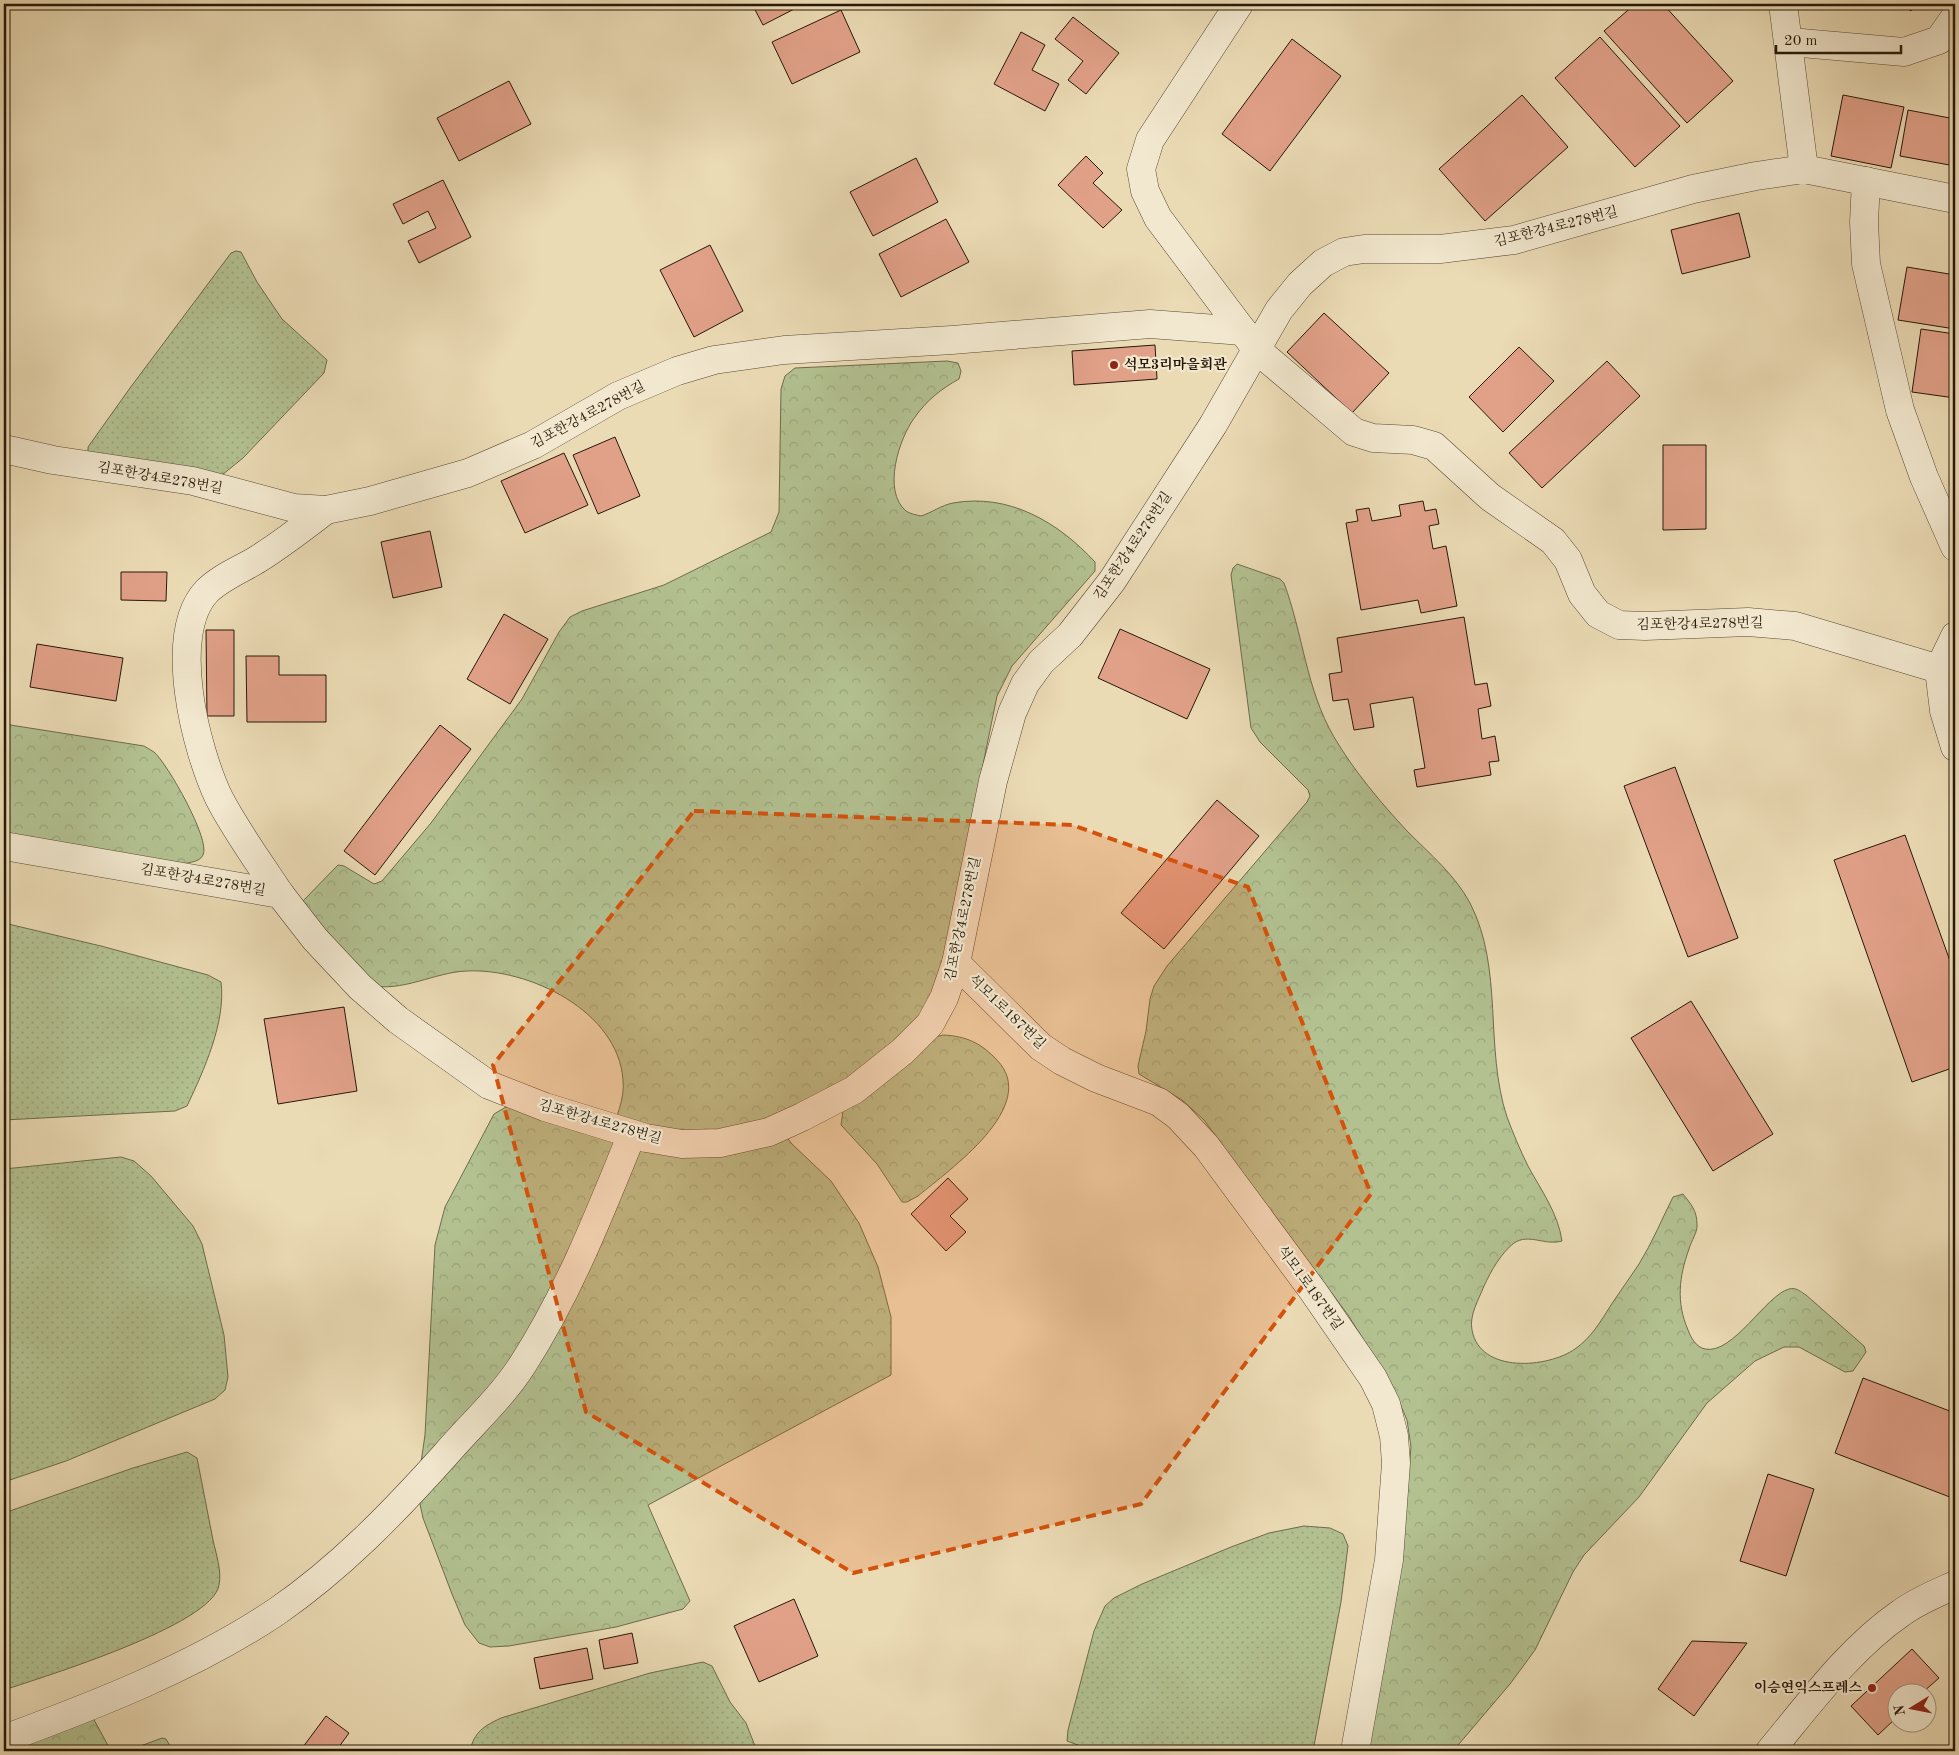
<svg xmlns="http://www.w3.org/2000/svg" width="1959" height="1755" font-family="'Old Standard TT','Noto Serif KR',serif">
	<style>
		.grass { fill: url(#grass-dots); stroke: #6d6c4c }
		.forest { fill: url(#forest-crowns); stroke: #6d6c4c }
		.building { fill: #e1a189; stroke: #271808 }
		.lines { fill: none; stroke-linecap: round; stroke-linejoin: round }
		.minor-casing { stroke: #584933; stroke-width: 29 }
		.minor { stroke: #f2e8cf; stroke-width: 28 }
		.marked { fill: #d5520c; fill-opacity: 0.2; stroke: #d5520c; stroke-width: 4; stroke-dasharray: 10 6; stroke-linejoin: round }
		.poi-dot { fill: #8f2418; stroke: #f2e8cf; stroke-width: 2 }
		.labels { text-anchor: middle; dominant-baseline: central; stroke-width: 4.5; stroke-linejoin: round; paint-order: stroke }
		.street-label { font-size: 14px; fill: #271808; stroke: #f2e8cf }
		.poi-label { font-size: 14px; font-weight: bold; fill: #271808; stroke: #f2e8cf; text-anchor: start }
	</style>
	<defs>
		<pattern id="grass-dots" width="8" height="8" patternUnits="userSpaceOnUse" patternTransform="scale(1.25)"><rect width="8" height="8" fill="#b3c191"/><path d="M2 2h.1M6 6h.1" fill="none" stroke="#9aa57c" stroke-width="1.8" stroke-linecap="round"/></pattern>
		<pattern id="forest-crowns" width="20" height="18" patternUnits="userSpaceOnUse" patternTransform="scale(1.25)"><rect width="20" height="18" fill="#b3c191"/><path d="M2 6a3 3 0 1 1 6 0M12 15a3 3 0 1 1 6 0" fill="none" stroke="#9aa57c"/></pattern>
	</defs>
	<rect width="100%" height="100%" fill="#ebdbb5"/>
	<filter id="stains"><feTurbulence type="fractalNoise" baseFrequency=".004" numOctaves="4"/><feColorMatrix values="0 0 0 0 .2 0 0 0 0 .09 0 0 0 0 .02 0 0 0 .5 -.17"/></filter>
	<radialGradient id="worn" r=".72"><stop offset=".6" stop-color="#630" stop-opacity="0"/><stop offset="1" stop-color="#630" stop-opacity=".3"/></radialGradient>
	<g class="grass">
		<polygon points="236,251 241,252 257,282 282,319 327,360 324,373 243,458 222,475 88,453 88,447 130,388 231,253"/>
		<path d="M4,923L101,946L208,975L221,982C226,1022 204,1070 187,1106L175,1111L4,1120Z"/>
		<polygon points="121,1157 134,1161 151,1176 193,1226 202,1244 224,1335 228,1377 225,1390 215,1399 66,1461 4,1482 4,1169"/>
		<path d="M187,1452L197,1458C202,1485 208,1513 213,1540C216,1554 222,1571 219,1585C213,1625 43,1677 4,1690V1513L133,1468Z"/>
		<polygon points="1304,1526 1330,1528 1343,1534 1348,1546 1341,1602 1313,1751 1094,1751 1067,1741 1068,1730 1094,1631 1105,1606 1114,1598 1142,1584 1231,1547 1269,1533"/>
		<path d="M703,1662L712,1666L730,1702L746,1723L757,1751H470C474,1732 484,1726 501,1718L650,1673Z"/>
	</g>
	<g class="forest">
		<path d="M947,361L958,363L961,371L959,379C941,389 927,400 915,417C899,438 882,491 906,511C910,514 917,515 921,516C931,513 942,505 953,503C1009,493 1058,522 1095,562V571L1012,666L997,696L940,975L922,1016L861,1073L773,1120L792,1144L831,1181L859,1223L878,1267L891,1317V1375L648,1505L690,1601L683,1609L616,1627L509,1646L490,1647L479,1643L465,1625L452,1594L423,1518L417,1490L425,1435L435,1245L445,1207L494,1114L506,1107H521L610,1135C616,1118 625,1099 623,1080C618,1011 529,968 467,971C435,972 401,993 370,985L301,903L338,865L344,866L374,884L382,881L431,823L522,699L559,632L570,617L582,611L664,585L771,532L779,512L781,389L785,376L795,368Z"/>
		<path d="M1237,564L1280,579L1284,583C1303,634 1306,689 1334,737C1354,771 1381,803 1408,832C1430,854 1455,875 1470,903C1504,969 1484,1047 1507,1117C1513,1133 1520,1150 1528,1166C1541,1190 1558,1213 1562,1241C1545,1246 1529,1233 1514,1243C1501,1253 1491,1271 1484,1286C1479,1299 1469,1315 1472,1330C1480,1374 1548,1368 1575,1349C1591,1338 1601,1321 1611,1305C1620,1291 1630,1278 1639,1264C1652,1243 1662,1219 1673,1197L1683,1194C1691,1204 1697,1211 1697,1224C1698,1232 1691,1241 1689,1249C1679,1277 1676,1302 1688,1330C1691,1338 1696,1347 1705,1349C1733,1355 1766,1295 1789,1289C1796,1287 1801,1292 1806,1295L1864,1346L1866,1352L1853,1371L1845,1372L1799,1347H1784L1755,1361L1707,1403L1639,1497L1584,1555L1573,1572L1535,1650L1510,1684L1453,1751H1365L1407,1493L1411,1447L1407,1420L1392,1385L1348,1315L1204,1120L1182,1100L1139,1074L1138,1066L1146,1031L1150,999L1154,986L1167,966L1307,802L1310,796L1308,790L1260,742L1251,728L1231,575L1233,568Z"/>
		<path d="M4,724L144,746C147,748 151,750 154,752C167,763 211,840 203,855C200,862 190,862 183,864L4,835Z"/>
		<path d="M943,1035C966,1036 981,1043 997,1060C1041,1106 949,1170 918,1196L907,1202H902L877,1164L841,1125L843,1111L932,1038Z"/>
		<polygon points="92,1716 111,1751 4,1751"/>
		<polygon points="162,1738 166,1739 173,1751 127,1751"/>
	</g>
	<g class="building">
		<polygon points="752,4 804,4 763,25"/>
		<polygon points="1635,4 1663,4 1733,81 1687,123 1604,31"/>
		<polygon points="1901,4 1915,4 1911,11"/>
		<polygon points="841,10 860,52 792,84 772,42"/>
		<polygon points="1073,17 1119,53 1086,94 1068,80 1083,61 1055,39"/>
		<polygon points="1021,32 1045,45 1032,70 1059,84 1045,111 994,84"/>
		<polygon points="1600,37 1680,126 1635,167 1555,78"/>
		<polygon points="1292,39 1341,76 1270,171 1222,134"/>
		<polygon points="509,81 531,124 459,161 437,118"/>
		<polygon points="1522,95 1568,147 1485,221 1439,169"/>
		<polygon points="1843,95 1904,107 1891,168 1831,156"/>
		<polygon points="1908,110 1955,119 1955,166 1900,156"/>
		<polygon points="1086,156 1103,173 1093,183 1122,210 1103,228 1058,185"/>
		<polygon points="916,158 938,202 873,236 850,192"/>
		<polygon points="443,180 471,237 419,263 408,241 436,228 428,211 403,224 393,204"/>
		<polygon points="1739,213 1750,257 1682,274 1671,230"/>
		<polygon points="946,219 969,262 901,297 879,254"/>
		<polygon points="710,245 743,311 694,337 660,270"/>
		<polygon points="1907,267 1955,275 1955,329 1898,320"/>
		<polygon points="1324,313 1389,373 1352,413 1287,352"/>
		<polygon points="1921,329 1955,334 1955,398 1912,392"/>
		<polygon points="1155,345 1157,379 1074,385 1072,351"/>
		<polygon points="1519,347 1554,381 1503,432 1469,397"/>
		<polygon points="1607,361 1640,396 1542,488 1509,453"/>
		<polygon points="615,437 640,496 598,514 573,455"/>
		<polygon points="1663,445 1706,445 1706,529 1663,530"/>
		<polygon points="564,453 588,505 525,533 501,481"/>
		<polygon points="1423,501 1425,511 1436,509 1439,524 1429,526 1433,549 1446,546 1457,606 1421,613 1418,600 1361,610 1346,523 1358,521 1356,510 1369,508 1372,521 1401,516 1399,505"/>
		<polygon points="430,531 442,587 393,598 381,542"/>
		<polygon points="121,572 167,572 166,601 121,600"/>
		<polygon points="504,614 548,639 510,704 467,679"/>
		<polygon points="1464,617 1475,685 1487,683 1491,706 1478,709 1482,739 1495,736 1499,761 1489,762 1491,775 1417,787 1414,770 1425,768 1413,697 1370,704 1374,727 1354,730 1348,699 1333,701 1329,674 1342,672 1337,638"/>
		<polygon points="1120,629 1210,669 1187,719 1098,678"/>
		<polygon points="206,630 234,630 234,716 207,716"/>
		<polygon points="37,644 123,658 116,701 30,687"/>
		<polygon points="246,656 279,656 279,675 326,675 326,722 247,722"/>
		<polygon points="440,725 471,749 375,875 344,851"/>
		<polygon points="1675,767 1738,938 1688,957 1624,786"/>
		<polygon points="1217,800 1259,836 1164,949 1121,913"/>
		<polygon points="1905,835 1955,975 1955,1067 1912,1082 1834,860"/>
		<polygon points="1691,1001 1773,1134 1713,1171 1631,1038"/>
		<polygon points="344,1007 357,1091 278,1104 264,1019"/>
		<polygon points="948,1178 968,1199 950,1216 966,1232 946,1251 911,1214"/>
		<polygon points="1863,1378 1955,1413 1955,1499 1835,1453"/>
		<polygon points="1768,1474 1814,1489 1786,1576 1740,1561"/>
		<polygon points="794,1599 818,1656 759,1682 734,1626"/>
		<polygon points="632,1633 638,1663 604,1669 599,1640"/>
		<polygon points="1692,1641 1747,1643 1694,1716 1658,1689"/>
		<polygon points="587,1648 593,1679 540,1689 534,1658"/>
		<polygon points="1912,1649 1939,1678 1923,1692 1896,1692 1896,1718 1878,1735 1851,1706"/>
		<polygon points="326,1716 349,1733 336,1751 300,1751"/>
	</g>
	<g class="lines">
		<g class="minor-casing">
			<g id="minor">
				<polyline points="1239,4 1150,140 1141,169 1145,191 1158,218 1257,350 1354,432 1373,438 1413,440 1434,446 1490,497 1553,541 1568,560 1582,594 1598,614 1619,625 1645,626 1748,622 1795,626 1939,669 1955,636"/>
				<polyline points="1783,4 1804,169"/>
				<polyline points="1790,42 1904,52 1939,40 1955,17"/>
				<polyline points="1866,181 1864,222 1866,264 1900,410 1924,477 1955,547"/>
				<polyline points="4,449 53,460 193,481 294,508 326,510 370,501 468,473 533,445 618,396 677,371 714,360 784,350 952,340 1150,324 1243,331"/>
				<polyline points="1939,669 1944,711 1955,747"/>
				<polyline points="4,846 280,894 315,939 360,987 398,1020 489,1085 545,1107 646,1138 682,1144 720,1143 769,1132 802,1117 854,1090 903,1051 930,1024 944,998 956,963 993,781 1012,713 1025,684 1041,662 1070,635 1112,581 1213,425 1279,310 1300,284 1323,263 1344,252 1364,249 1440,249 1514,240 1693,189 1756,176 1804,169 1955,199"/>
				<path d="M280,894C259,862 236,831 219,798C196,750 166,634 207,591C221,577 242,569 258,559C282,544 304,527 326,510"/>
				<polyline points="956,963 1041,1047 1062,1061 1096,1078 1159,1102 1178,1116 1206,1146 1313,1291 1373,1378 1386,1404 1394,1436 1396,1463 1389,1560 1355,1751"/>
				<path d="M4,1739C96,1705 194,1667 276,1612C340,1568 394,1512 446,1454C471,1425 502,1397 523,1364C569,1292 600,1213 632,1134"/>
				<path d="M1770,1751C1809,1704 1850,1648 1901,1613C1917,1601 1937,1593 1955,1585"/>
			</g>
		</g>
		<use href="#minor" class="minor"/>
	</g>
	<path class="marked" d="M694,811L1072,825L1248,887L1371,1194L1141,1504L853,1573L586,1412L493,1065Z"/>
	<g class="poi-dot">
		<circle cx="1114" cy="365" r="5"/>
		<circle cx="1872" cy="1688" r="5"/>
	</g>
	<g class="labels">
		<g class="street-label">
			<text transform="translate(1556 227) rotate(-14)">김포한강4로278번길</text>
			<text transform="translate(588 415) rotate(-28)">김포한강4로278번길</text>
			<text transform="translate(160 478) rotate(10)">김포한강4로278번길</text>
			<text transform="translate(1133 546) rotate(-56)">김포한강4로278번길</text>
			<text transform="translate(1700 624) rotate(-1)">김포한강4로278번길</text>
			<text transform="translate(203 880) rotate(10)">김포한강4로278번길</text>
			<text transform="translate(963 919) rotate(-78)">김포한강4로278번길</text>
			<text transform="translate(1007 1012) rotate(44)">석모1로187번길</text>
			<text transform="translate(600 1122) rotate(16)">김포한강4로278번길</text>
			<text transform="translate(1310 1288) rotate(54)">석모1로187번길</text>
		</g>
		<g class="poi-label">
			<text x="1124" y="365">석모3리마을회관</text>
			<text x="1862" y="1688" text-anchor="end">이승연익스프레스</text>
		</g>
	</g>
	<rect width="1959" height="1755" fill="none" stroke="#ebdbb5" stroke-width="20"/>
	<rect x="5" y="5" width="1949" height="1745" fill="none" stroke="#271808" stroke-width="2.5"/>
	<rect x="10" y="10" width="1939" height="1735" fill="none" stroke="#271808"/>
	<g transform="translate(1912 1708) rotate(260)"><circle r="24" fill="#f2e8cf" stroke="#a1957f"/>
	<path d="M0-4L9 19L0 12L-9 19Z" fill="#8f2418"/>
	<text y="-8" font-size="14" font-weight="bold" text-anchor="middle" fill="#271808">N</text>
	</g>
	<path d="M1776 45v8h125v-8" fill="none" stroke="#271808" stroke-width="2.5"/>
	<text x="1784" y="45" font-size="15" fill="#271808" stroke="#f2e8cf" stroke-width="4" paint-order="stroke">20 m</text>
	<rect width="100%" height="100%" filter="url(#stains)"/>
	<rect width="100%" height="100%" fill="url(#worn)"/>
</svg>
